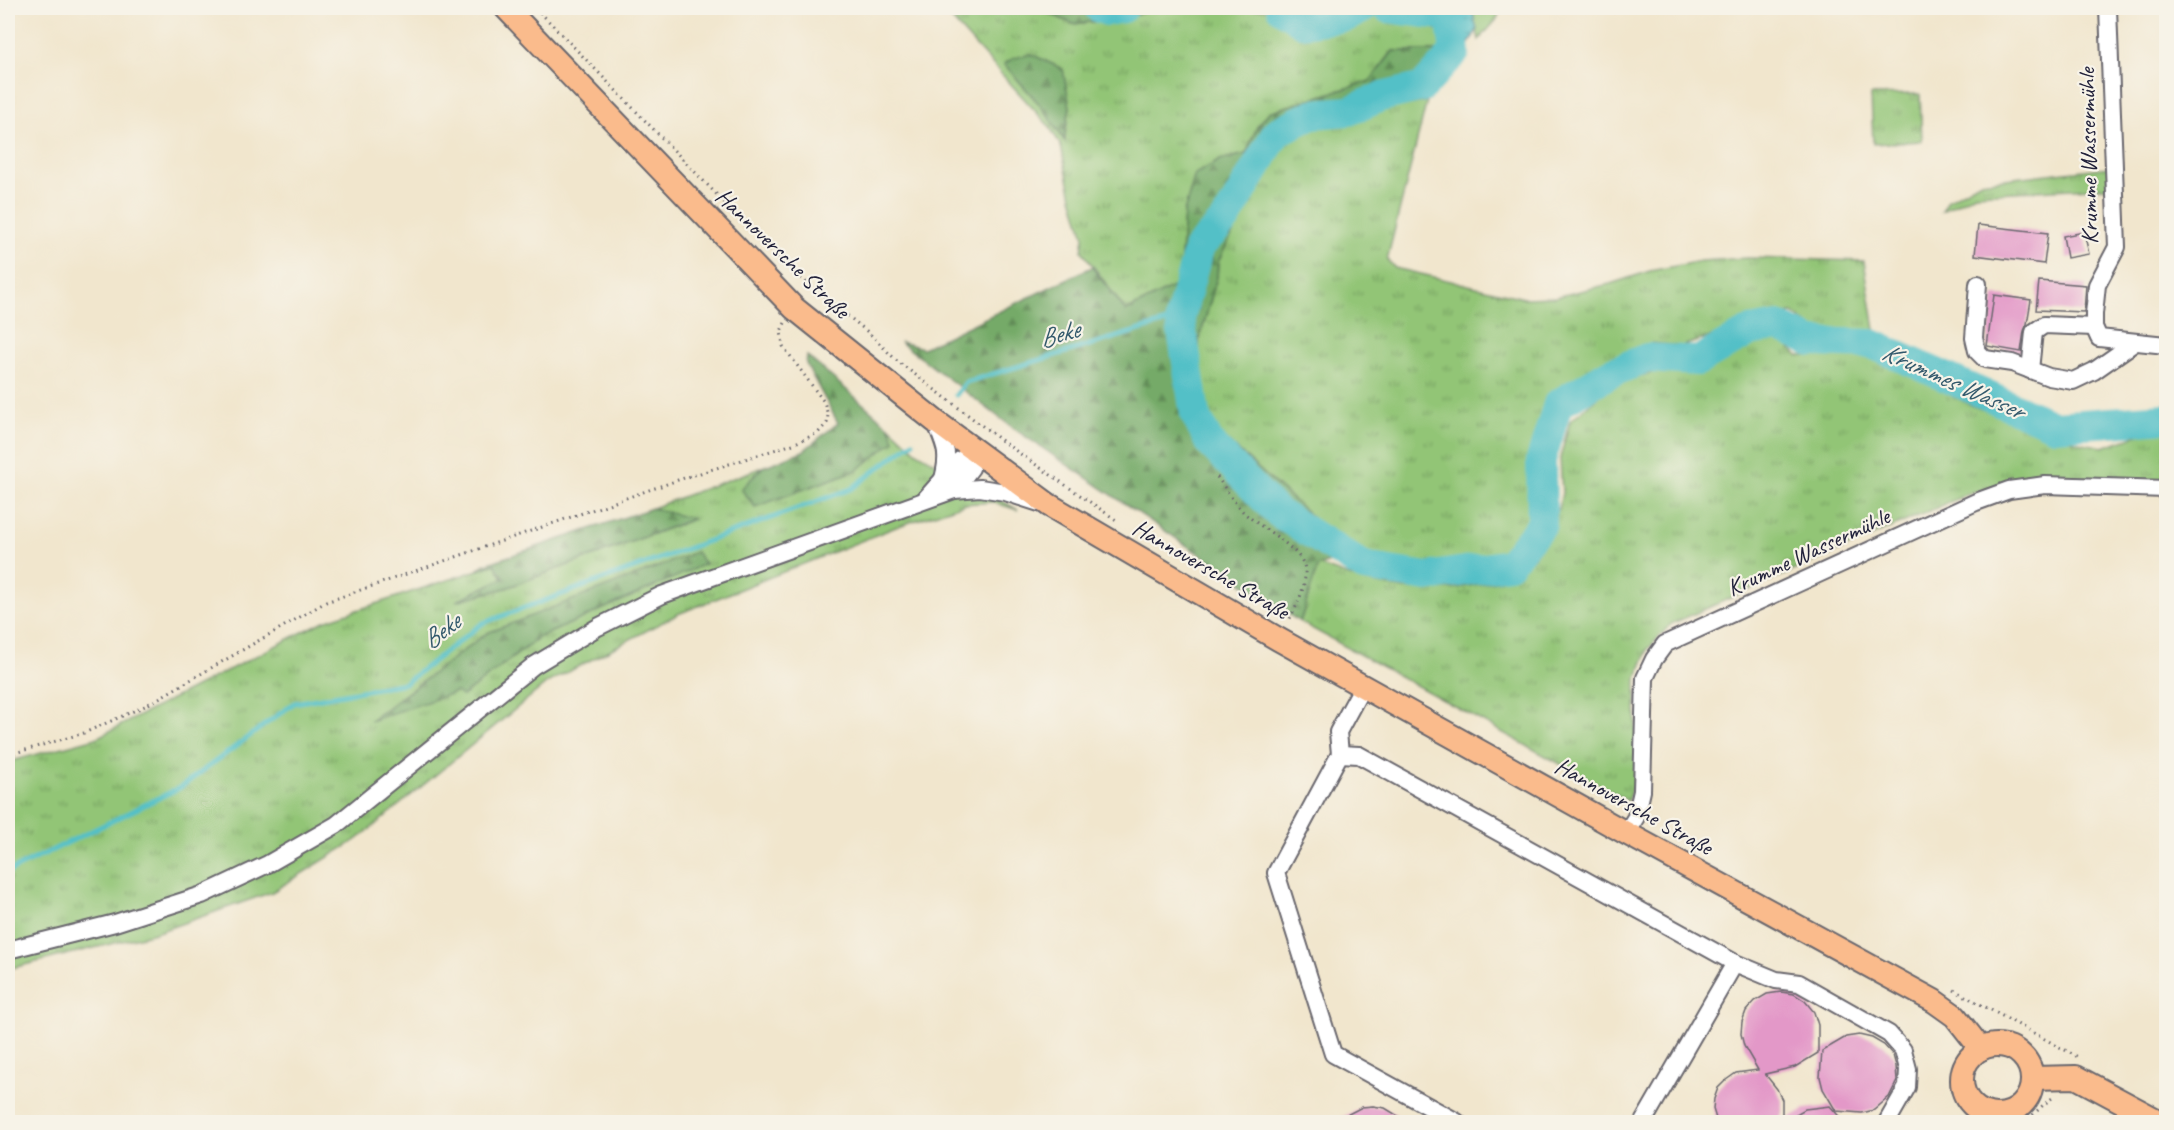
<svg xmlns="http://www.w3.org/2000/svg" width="2174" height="1130" font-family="Caveat,sans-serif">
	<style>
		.grass { fill: url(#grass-tufts); stroke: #5a7458; stroke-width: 1.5; fill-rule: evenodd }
		.forest { fill: url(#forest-firs); stroke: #4c6651; stroke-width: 1.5 }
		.water { fill: url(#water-waves); stroke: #3a7181; stroke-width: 1.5 }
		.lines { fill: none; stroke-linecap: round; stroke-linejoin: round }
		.stream { stroke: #52c0c7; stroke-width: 5 }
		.river { stroke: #52c0c7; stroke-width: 30 }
		.building { fill: #e398c8 }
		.minor-casing { stroke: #6a676e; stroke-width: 20 }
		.major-casing { stroke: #6a676e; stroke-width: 26 }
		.path { stroke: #6a676e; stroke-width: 3; stroke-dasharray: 1.5 4.5; stroke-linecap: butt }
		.minor { stroke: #fff; stroke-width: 16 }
		.major { stroke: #fabb8c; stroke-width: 22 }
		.labels { text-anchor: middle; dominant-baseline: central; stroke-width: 4.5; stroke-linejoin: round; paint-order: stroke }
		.street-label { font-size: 24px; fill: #22223b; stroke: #f7f3e8 }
		.water-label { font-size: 26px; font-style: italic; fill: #33596c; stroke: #f7f3e8 }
	</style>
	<defs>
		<pattern id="grass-tufts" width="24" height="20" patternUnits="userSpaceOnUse" patternTransform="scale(1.5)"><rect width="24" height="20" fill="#92c576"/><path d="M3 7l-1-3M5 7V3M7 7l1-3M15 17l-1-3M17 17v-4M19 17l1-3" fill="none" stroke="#77a062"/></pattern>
		<pattern id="forest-firs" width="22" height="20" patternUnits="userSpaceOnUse" patternTransform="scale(1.5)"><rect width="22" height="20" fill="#75aa67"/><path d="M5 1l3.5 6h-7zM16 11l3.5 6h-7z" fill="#608a56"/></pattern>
		<pattern id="water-waves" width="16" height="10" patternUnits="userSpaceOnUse" patternTransform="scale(1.5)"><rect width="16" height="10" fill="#52c0c7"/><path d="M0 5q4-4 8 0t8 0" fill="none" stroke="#449ca3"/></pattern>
	</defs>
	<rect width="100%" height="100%" fill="#f7f3e8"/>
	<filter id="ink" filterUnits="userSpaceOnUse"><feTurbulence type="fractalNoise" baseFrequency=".0167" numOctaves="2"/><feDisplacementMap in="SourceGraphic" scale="12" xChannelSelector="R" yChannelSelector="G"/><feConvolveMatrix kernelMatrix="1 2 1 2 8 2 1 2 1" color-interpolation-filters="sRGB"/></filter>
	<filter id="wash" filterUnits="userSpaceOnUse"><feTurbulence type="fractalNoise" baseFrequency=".008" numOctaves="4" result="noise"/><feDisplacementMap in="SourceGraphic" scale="24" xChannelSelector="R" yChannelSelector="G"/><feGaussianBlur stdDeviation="1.35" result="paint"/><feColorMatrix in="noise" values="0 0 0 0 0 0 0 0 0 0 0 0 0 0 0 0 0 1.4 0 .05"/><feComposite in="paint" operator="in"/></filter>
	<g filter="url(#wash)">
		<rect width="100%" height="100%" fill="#f1e6cd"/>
		<g class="grass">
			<path d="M941,8H1037L1073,24L1118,19L1159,8L1265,9L1294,30L1340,31L1373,13L1430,24L1447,40L1440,51H1393L1370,81L1269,112L1257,127L1246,154L1220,160L1184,212L1180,284L1126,311L1082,251L1084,237L1072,197L1061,146L1049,126ZM1004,64L1070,107L1064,140L1041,106Z"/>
			<polygon points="1465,8 1501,8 1497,19 1479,40 1473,14"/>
			<polygon points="1920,94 1922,141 1873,144 1871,95"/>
			<polygon points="1427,101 1387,260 1395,268 1524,298 1555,297 1610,284 1650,271 1701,261 1747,258 1864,261 1876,336 1818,333 1793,313 1765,316 1735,329 1682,346 1652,343 1566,384 1551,400 1533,457 1531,518 1506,553 1434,567 1379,564 1353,554 1213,428 1198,382 1199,341 1217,277 1218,262 1268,164 1289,138 1317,125 1349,123 1366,113"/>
			<polygon points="2109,167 2110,187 1975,194 1942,211 1948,200 1979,182"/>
			<polygon points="1780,338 1798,356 1869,354 1973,406 2078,442 2103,447 2143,433 2166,430 2166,482 2031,478 1966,495 1671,624 1648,649 1636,680 1636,775 1628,801 1300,622 1318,565 1363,581 1404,589 1452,589 1501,580 1534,557 1553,529 1562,493 1560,458 1570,421 1612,385 1654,372 1684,373 1708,363 1738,345"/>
			<path d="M890,427L917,452L1018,510L992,502L964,504L896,527L678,614L547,683L358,839L272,892L155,933L8,969V762L96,738L324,621L496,564L504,578L460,599L506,588L691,520L652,508L763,467L741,489L894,441ZM704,564L540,637L462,696L456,692L372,719L487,633Z"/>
		</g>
		<g class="forest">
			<polygon points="1037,8 1159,8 1118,19 1073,24"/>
			<polygon points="1393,51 1440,51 1427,101 1366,113 1349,123 1317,125 1289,138 1268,164 1218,262 1217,277 1199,341 1198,381 1213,428 1353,554 1318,566 1300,622 1017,431 900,342 923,348 1092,267 1126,311 1179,284 1184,212 1195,174 1220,160 1246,154 1257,127 1269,112 1370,81"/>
			<polygon points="1031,54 1063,69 1070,107 1065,132 1065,141 1041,106 1004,64 1014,58"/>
			<polygon points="807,356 890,427 894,441 857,470 755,507 741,489 763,467 803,451 838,423 806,364"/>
			<polygon points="652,508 693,519 506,588 456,601 503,578 495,564 477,570 483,565"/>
			<polygon points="696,552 705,564 540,637 462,696 456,692 370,721 487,633"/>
		</g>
		<polygon class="water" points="1416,8 1465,8 1473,14 1477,30 1468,45 1440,51 1447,39 1430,24 1414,20"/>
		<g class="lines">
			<g class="stream">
				<polyline points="956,395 966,382 1180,318"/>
				<polyline points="8,872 181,787 294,703 405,683 483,623 851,489 913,442"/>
			</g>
			<g class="river">
				<polyline points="1099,8 1107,11 1123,8"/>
				<polyline points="1281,8 1303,23 1346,17 1364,8"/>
				<polyline points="1388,8 1450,16 1455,52 1423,87 1381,97 1349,111 1313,114 1277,132 1226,219 1199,247 1180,318 1195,414 1209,442 1277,512 1364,567 1427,577 1509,564 1542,524 1541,460 1558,404 1610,373 1647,358 1698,361 1750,331 1778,326 1811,342 1872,344 2055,426 2166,418"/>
			</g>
		</g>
		<g id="blocks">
			<g class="building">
				<polygon points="1978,225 2048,233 2044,264 1975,255"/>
				<polygon points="2084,232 2089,254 2067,258 2063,236"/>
				<polygon points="2039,281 2086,285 2084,312 2036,310"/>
				<polygon points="1994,295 2031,300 2027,324 2024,331 2021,352 1987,346"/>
				<polygon points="1781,992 1794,994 1805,1001 1814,1012 1818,1025 1818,1053 1795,1067 1765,1074 1777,1089 1782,1100 1782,1122 1805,1109 1830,1106 1844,1122 1717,1122 1713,1109 1714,1099 1718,1088 1726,1080 1736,1073 1758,1070 1744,1046 1741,1034 1742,1022 1746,1011 1755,1001 1767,994"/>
				<polygon points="1859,1035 1872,1038 1884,1045 1893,1055 1896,1066 1897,1081 1889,1097 1874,1110 1862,1113 1836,1111 1823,1089 1820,1077 1822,1051 1846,1037"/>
				<polygon points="1373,1106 1385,1108 1408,1122 1333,1122 1362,1107"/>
			</g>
		</g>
	</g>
	<g filter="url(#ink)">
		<use href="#blocks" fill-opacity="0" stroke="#6a676e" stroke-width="1.5"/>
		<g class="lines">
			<g class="minor-casing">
				<g id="minor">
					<polyline points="2108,8 2117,247 2097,285 2094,314 2094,327 2099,338 2166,345"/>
					<polyline points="1978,284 1974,338 1977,351 1985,359 2012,363 2049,377 2073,381 2094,371 2134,343"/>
					<polyline points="2030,370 2034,332 2044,325 2094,327"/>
					<path d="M935,421C945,446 950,452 943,479"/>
					<polyline points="954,490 971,468 975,452"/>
					<polyline points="926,498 960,460 975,452"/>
					<polyline points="1363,686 1338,732 1340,754 1276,873 1333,1054 1457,1122"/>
					<polyline points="1340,754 1359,755 1735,963"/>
					<polyline points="1626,833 1636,817 1642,791 1645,678 1654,659 1665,644 1976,502 2009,490 2045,485 2166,489"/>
					<polyline points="8,950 115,923 202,895 268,864 336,825 533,666 598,627 662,595 954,490 980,488 1005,492 1039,503"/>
					<polyline points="1643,1122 1735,963 1776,980 1799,983 1889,1034 1903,1050 1908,1069 1907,1087 1887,1122"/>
					<polyline points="1975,1122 1981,1111"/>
				</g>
			</g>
			<g class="major-casing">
				<g id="major">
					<polyline points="506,8 794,308 935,421 1049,505 1278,639 1626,833 1934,1001 1955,1016 1981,1049"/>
					<circle cx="1997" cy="1080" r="35"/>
					<polyline points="2032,1078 2076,1077 2160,1122"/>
				</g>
			</g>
			<g class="path">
				<polyline points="536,8 786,266 869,333 896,360 1006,444 1119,522"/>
				<path d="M1217,477C1227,490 1236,507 1249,517C1264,529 1297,547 1304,565C1309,582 1296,608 1288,622"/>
				<polyline points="8,755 84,733 145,706 326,602 678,480 793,444 818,433 827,423 828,415 824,402 783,346 781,331 785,323"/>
				<polyline points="1954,990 2078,1057"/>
				<path d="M2023,1122C2035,1115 2042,1104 2054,1097"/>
			</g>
			<use href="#minor" class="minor"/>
			<use href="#major" class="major"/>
		</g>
	</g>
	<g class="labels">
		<g class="street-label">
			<text transform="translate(2088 156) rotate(-91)">Krumme Wassermühle</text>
			<text transform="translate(783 253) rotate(44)">Hannoversche Straße</text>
			<text transform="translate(1808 552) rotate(-25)">Krumme Wassermühle</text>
			<text transform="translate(1211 569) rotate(30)">Hannoversche Straße</text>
			<text transform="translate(1634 806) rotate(29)">Hannoversche Straße</text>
		</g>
		<g class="water-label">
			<text transform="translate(1059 334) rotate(-16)">Beke</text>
			<text transform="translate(1953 381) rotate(24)">Krummes Wasser</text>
			<text transform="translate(441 631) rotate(-37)">Beke</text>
		</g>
	</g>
	<rect width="2174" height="1130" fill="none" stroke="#f7f3e8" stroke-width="30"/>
</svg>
